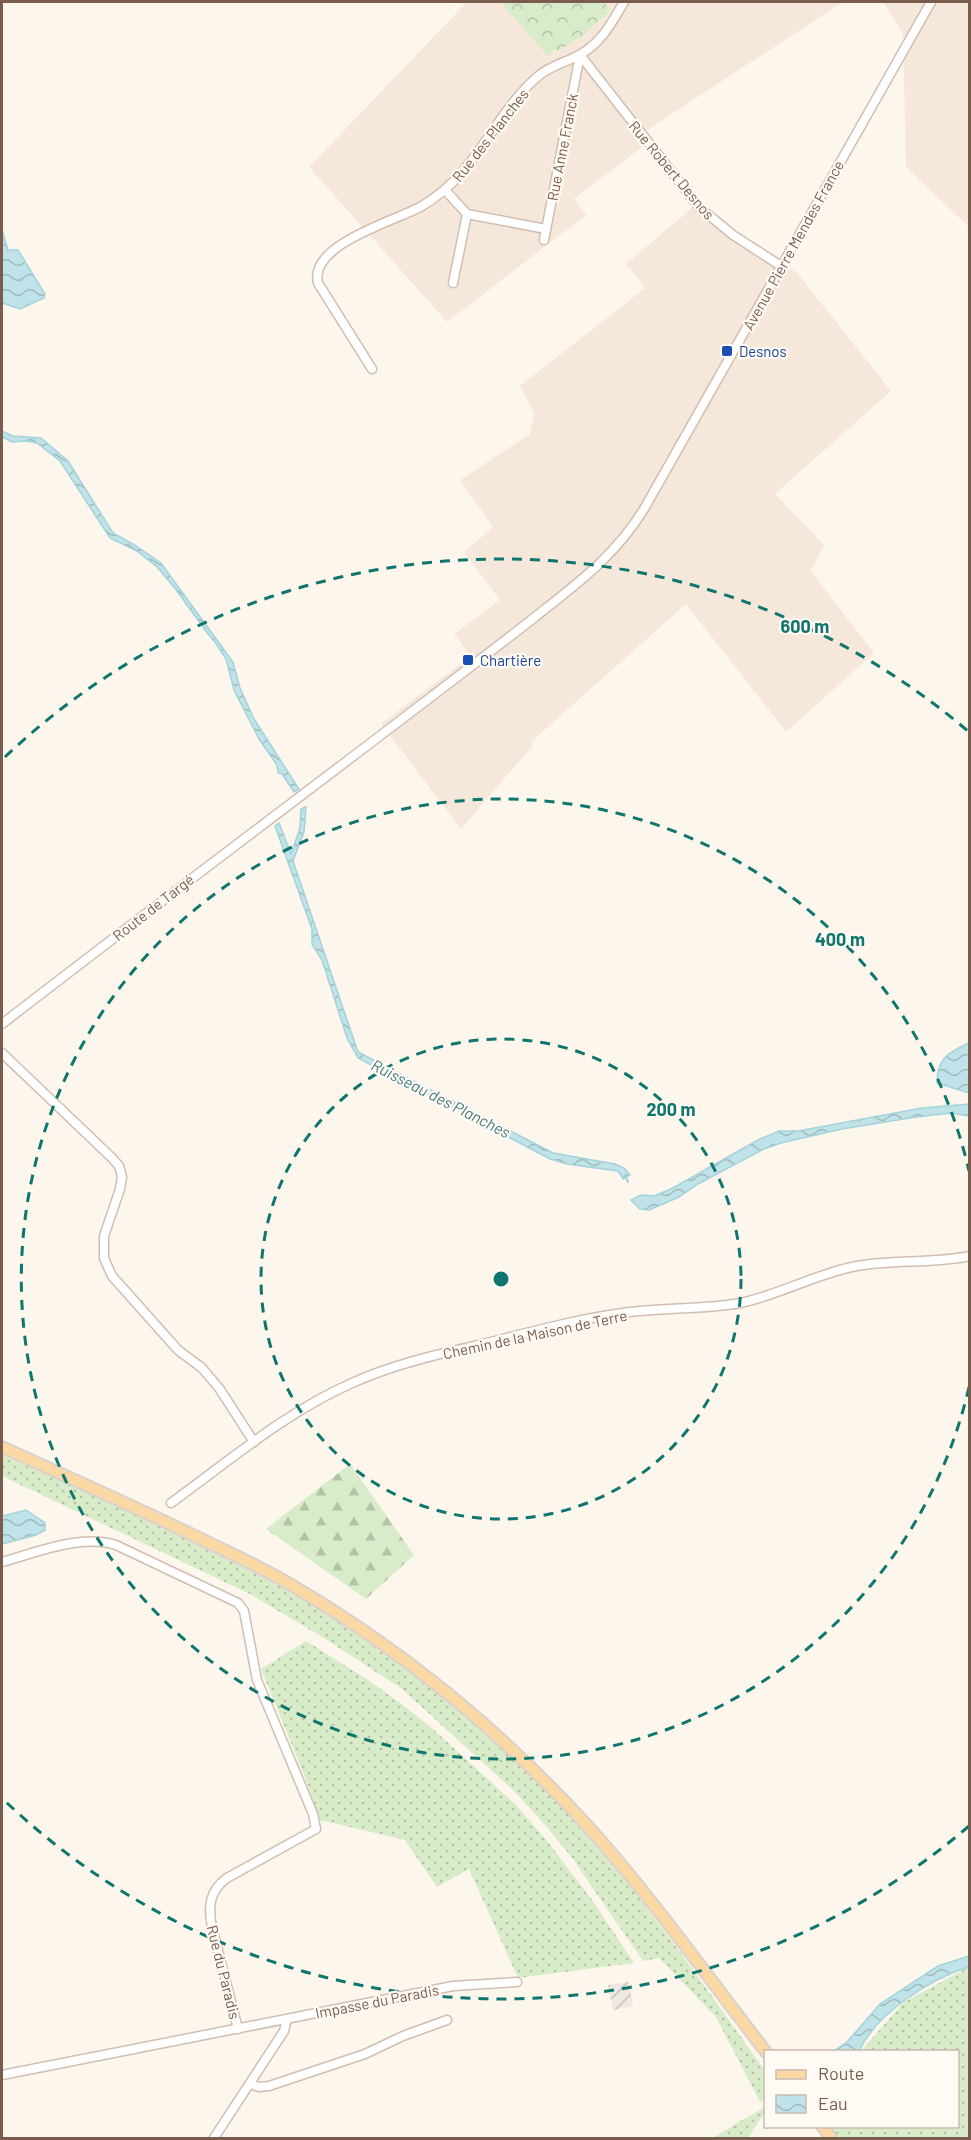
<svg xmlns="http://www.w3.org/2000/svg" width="971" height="2140" font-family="Barlow,sans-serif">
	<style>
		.residential { fill: #f5e8da }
		.industrial { fill: url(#industrial-furrows) }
		.grass { fill: url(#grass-dots) }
		.forest { fill: url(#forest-firs) }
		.park { fill: url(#park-crowns) }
		.water { fill: url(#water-waves); stroke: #a5d3da; stroke-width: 1.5 }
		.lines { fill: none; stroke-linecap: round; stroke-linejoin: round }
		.stream { stroke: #a5d3da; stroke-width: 2 }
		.minor-casing { stroke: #d1beb0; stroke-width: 11 }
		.major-casing { stroke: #dad1cd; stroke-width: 14 }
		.minor { stroke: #fff; stroke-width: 8 }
		.major { stroke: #fbd9a5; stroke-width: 10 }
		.ring { fill: none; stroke: #0f766e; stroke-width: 3; stroke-dasharray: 10 8 }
		.transit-dot { fill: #1a4fb4; stroke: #fffaf3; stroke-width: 2 }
		.labels { text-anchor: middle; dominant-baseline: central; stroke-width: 4.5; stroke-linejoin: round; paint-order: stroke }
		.street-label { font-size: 15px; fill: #7a5c4d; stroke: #fffaf3 }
		.transit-label { font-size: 15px; fill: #164399; stroke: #fffaf3; text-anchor: start }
		.water-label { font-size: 16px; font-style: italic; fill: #437c86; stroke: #fffaf3 }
		.centre { fill: #0f766e; stroke: #fffaf3; stroke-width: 3 }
		.ring-label { font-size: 18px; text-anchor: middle; font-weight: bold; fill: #0f766e; stroke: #fffaf3; stroke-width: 4.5; stroke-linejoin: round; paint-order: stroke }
	</style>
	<defs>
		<pattern id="industrial-furrows" width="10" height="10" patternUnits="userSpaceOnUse" patternTransform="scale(1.5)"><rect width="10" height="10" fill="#efe9e4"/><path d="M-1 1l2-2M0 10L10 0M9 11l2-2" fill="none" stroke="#c7c0bb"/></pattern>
		<pattern id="grass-dots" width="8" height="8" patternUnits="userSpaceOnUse" patternTransform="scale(1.5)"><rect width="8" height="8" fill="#d8ecc9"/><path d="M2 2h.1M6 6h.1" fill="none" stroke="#b4c2a5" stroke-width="1.8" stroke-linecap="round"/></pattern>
		<pattern id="forest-firs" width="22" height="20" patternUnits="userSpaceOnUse" patternTransform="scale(1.5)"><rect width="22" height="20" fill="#d8ecc9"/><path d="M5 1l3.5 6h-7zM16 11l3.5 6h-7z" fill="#b4c2a5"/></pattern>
		<pattern id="park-crowns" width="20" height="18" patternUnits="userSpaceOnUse" patternTransform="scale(1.5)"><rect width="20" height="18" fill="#d8ecc9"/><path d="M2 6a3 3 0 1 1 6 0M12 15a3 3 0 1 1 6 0" fill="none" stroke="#b4c2a5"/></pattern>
		<pattern id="water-waves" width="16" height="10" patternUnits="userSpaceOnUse" patternTransform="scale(1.5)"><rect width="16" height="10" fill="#bfe3e8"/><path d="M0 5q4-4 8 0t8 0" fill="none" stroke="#a0bbbe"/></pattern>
	</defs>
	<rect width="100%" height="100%" fill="#fdf6ec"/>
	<g class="residential">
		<polygon points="467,2 843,2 641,134 699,207 781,266 790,268 798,274 891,391 775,494 824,545 811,571 874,653 786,732 686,604 531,742 533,745 461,829 381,724 471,656 454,634 500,600 464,552 493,527 460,480 530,434 534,413 520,386 645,288 626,264 692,208 647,143 574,199 586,215 447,322 309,167"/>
		<polygon points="883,2 969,2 969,227 906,167 903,34"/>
	</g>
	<polygon class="industrial" points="629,1982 633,2006 613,2010 608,1985"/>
	<g class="grass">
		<path d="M2,1455C106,1502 215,1546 313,1606C422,1674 523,1758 606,1857C663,1925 714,1999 765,2071V2099L760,2102L716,2017L659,1958L643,1961L570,1855L545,1825L513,1790L402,1689L324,1638L248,1593L2,1476Z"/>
		<polygon points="306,1641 365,1678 403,1705 434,1730 515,1804 548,1842 592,1900 634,1963 518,1978 469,1869 437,1887 405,1840 320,1820 304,1775 261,1669"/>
		<polygon points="969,1967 969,2136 964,2138 840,2138 830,2127 958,2126 958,2052 861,2051 904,2002"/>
		<polygon points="765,2107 765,2112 748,2138 712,2138"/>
	</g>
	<polygon class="forest" points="350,1464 414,1555 366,1599 266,1529"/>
	<polygon class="park" points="500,2 604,2 610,10 581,37 558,51 556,49 548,56"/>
	<g class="water">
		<polygon points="2,230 8,250 18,250 45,294 44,298 20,309 2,303"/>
		<polygon points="2,431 13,436 41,438 68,461 113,533 136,546 161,563 233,662 240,688 254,719 299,789 294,792 282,774 278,773 277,765 259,739 234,690 226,659 215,642 208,634 174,587 157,567 137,551 110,538 60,461 37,443 26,441 12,442 2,437"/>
		<polygon points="306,807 304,832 293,861 358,1052 553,1153 615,1164 624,1168 630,1175 623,1179 618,1171 567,1164 550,1159 358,1058 347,1038 322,960 312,944 312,929 275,826 279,823 291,854 300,828 301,809"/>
		<path d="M969,1043V1093L937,1083C937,1058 949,1052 969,1043Z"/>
		<polygon points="969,1104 969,1116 951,1113 916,1117 842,1129 781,1143 764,1149 698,1184 679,1197 649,1210 640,1209 631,1200 641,1195 654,1196 671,1189 758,1140 779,1131 798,1131 922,1108"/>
		<polygon points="26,1510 45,1523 45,1530 36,1535 2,1544 2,1516"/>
		<path d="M969,1956V1967C931,1978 876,2014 859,2051H834L847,2042L880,2004L938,1966Z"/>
	</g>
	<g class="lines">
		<polyline class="stream" points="625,1175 628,1182"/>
		<g class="minor-casing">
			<g id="minor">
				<polyline points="580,55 699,207 733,235 781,266"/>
				<polyline points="445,190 467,214 546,229"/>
				<polyline points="544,240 580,55"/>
				<polyline points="453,283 467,214"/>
				<path d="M372,369L318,283C308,244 398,220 422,206C478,173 492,117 537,77C552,64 566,63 581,54C603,41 612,22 624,2"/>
				<path d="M2,1024C144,914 288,806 431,697C466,670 501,644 535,617C578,583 615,556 644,509L931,2"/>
				<polyline points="2,1053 111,1157 119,1166 122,1177 120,1189 104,1236 104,1258 112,1276 178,1350 202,1368 219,1388 254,1442"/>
				<path d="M171,1503C229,1461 286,1412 352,1383C396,1363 444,1353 491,1342C534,1331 578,1319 623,1313C662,1307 702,1310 740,1303C780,1295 817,1273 857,1266C894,1259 932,1264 970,1256"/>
				<path d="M2,1562C38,1552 80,1534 116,1545L238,1603L244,1611L257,1680L313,1814L316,1829L227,1878C209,1891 208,1907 212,1927L238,2029"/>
				<polyline points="2,2075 453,1986 517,1982"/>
				<polyline points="250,2084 259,2087 269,2086 365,2054 403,2036 447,2020"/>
				<polyline points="214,2138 284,2031 287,2019"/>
			</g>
		</g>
		<g class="major-casing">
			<g id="major">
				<path d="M2,1447C70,1478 138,1508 205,1541C237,1556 269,1571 298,1589C404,1652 500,1731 583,1821C649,1893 706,1975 766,2052"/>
				<polyline points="822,2126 831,2138"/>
			</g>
		</g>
		<use href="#minor" class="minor"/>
		<use href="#major" class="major"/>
	</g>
	<g class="ring">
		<circle cx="501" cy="1279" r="240"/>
		<path d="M969 1387A480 480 0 1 1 969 1171"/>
		<path d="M969 1826A720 720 0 0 1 5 1801M5 757A720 720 0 0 1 969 732"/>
	</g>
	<g class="transit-dot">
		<rect x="721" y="345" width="12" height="12" rx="3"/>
		<rect x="462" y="654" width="12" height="12" rx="3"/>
	</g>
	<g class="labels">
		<g class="street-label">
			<text transform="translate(490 135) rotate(-52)">Rue des Planches</text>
			<text transform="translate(562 147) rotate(-79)">Rue Anne Franck</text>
			<text transform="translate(672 170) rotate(50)">Rue Robert Desnos</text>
			<text transform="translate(793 245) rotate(-61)">Avenue Pierre Mendes France</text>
			<text transform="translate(153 907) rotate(-38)">Route de Targé</text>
			<text transform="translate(535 1334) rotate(-12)">Chemin de la Maison de Terre</text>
			<text transform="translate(224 1972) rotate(76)">Rue du Paradis</text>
			<text transform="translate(377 2001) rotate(-11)">Impasse du Paradis</text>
		</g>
		<g class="transit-label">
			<text x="739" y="351">Desnos</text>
			<text x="480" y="660">Chartière</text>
		</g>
		<g class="water-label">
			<text transform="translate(441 1098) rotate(27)">Ruisseau des Planches</text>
		</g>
	</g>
	<circle cx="501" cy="1279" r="9" class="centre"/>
	<g class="ring-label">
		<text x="805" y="633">600 m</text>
		<text x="840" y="946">400 m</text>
		<text x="671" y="1116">200 m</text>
	</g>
	<rect width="971" height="2140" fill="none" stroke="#7a5c4d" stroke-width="6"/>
	<rect x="764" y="2050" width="195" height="78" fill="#fffaf3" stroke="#cabbb1" stroke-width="1.5"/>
	<rect x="776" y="2070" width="30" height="9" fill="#fbd9a5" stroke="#cabbb1" stroke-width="1.5"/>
	<text x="818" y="2080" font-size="18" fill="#7a5c4d">Route</text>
	<rect x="776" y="2095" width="30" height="18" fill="url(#water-waves)" stroke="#cabbb1" stroke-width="1.5"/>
	<text x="818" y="2110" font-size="18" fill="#7a5c4d">Eau</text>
</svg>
